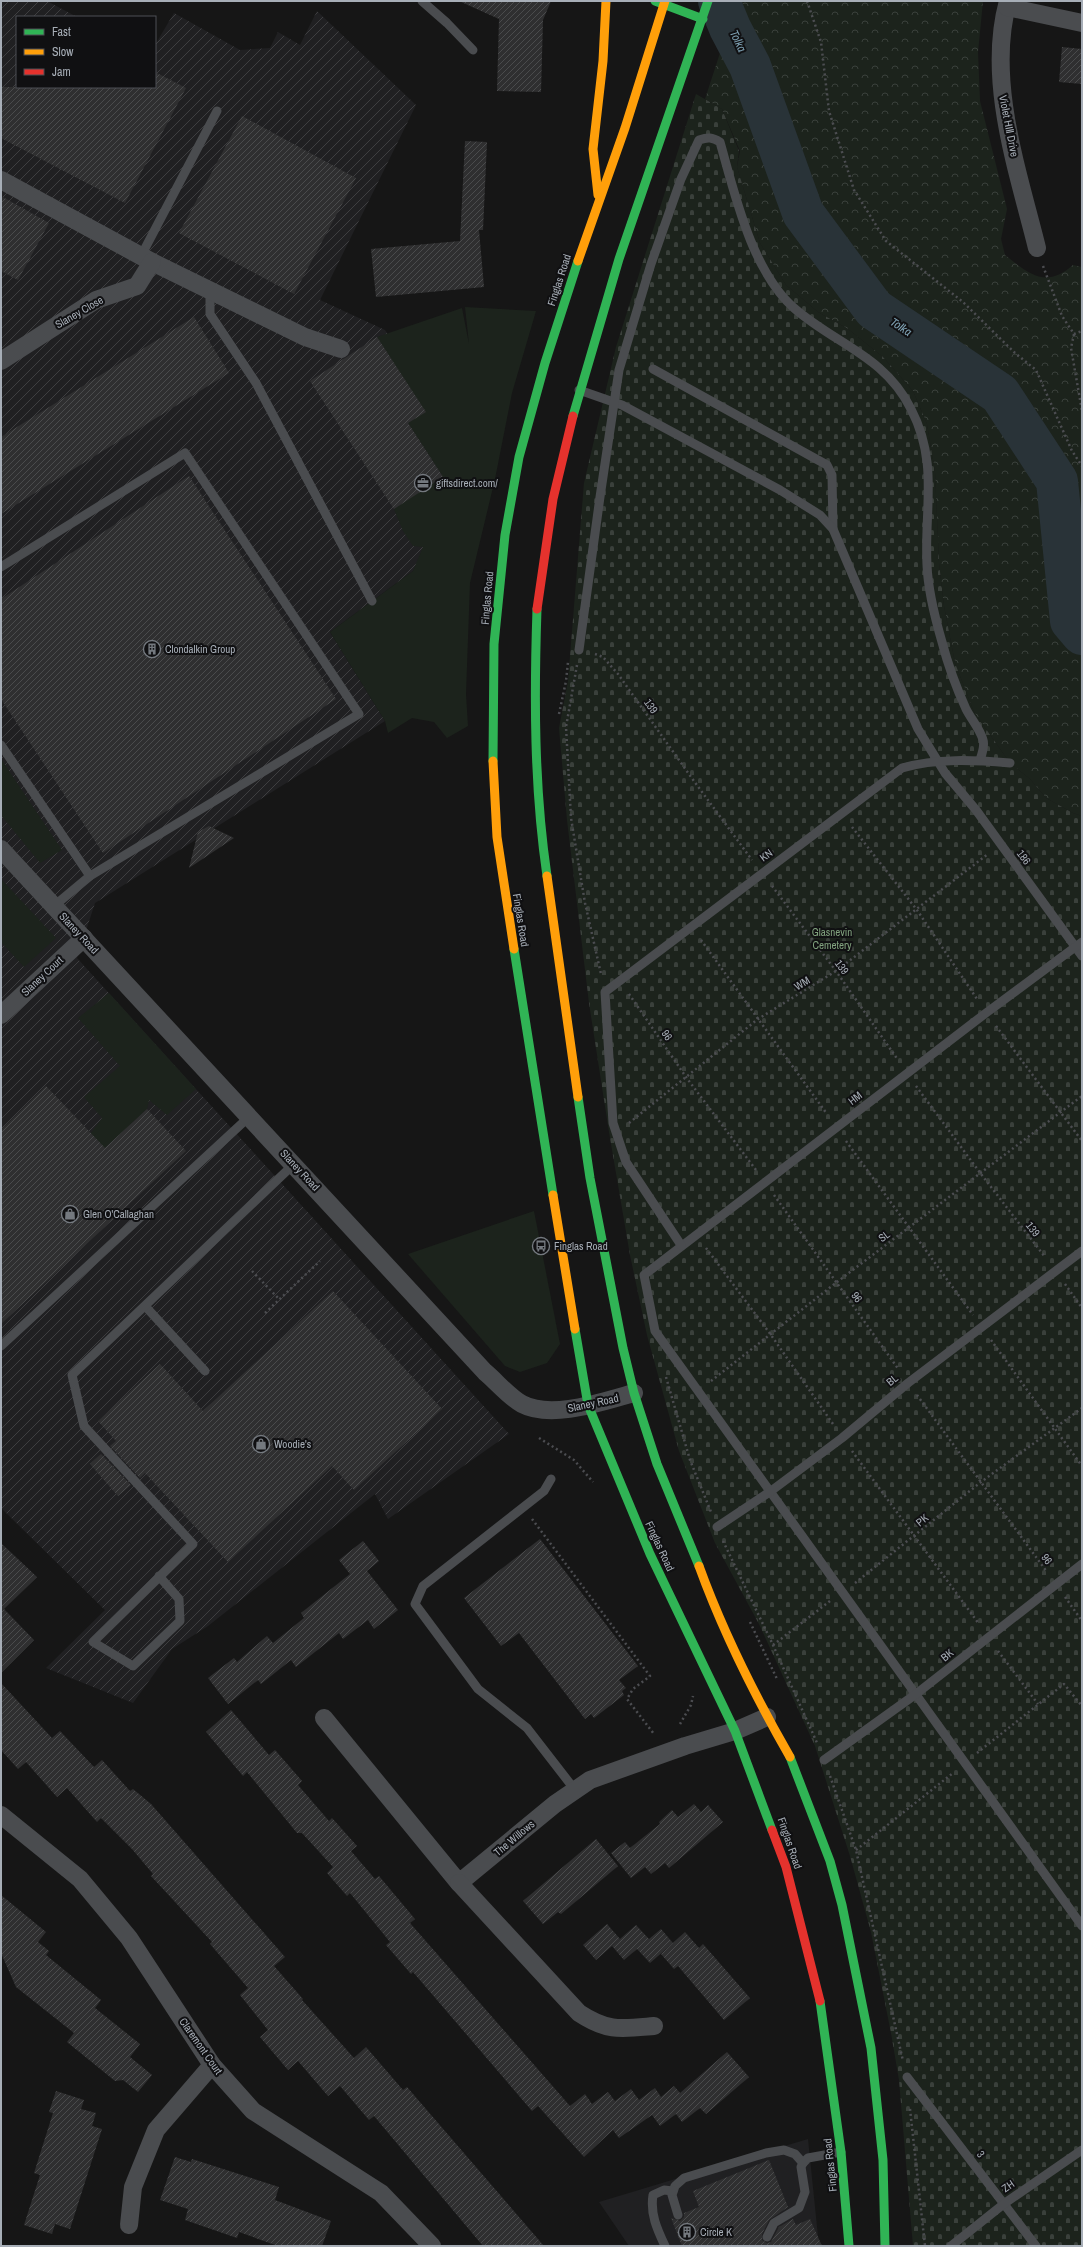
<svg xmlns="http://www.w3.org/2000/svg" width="1083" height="2247" font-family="'Archivo Narrow',sans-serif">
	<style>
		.built { fill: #202022 }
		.industrial { fill: url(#industrial-furrows) }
		.grass { fill: #1c231c }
		.forest { fill: url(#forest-crowns) }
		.cemetery { fill: url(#cemetery-stones) }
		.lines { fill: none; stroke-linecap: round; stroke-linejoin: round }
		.river { stroke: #293338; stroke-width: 42 }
		.building { fill: url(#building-hatch) }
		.path { stroke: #4c4d51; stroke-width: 2.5; stroke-dasharray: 2 3; stroke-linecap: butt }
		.lane { stroke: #4a4c4f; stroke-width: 9 }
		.street { stroke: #4a4c4f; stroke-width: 18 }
		.fast { stroke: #30b455; stroke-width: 9 }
		.slow { stroke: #ff9f0a; stroke-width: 9 }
		.jam { stroke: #e5322d; stroke-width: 9 }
		.labels { text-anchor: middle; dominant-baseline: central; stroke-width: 4; stroke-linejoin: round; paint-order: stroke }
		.street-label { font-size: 11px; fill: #a7aeb7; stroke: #101012 }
		.poi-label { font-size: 11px; fill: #a7aeb7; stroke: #101012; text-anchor: start }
		.park-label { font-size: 11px; fill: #81a27e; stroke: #101012 }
		.water-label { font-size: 12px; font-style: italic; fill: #7ea1b3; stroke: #101012 }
	</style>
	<defs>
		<pattern id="industrial-furrows" width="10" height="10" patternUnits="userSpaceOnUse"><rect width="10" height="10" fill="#202022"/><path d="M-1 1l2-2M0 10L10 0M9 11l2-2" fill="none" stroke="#3e3e40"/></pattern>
		<pattern id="forest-crowns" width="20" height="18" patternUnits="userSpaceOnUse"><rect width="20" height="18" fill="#1c231c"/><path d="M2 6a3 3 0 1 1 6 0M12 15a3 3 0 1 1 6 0" fill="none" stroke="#3a403b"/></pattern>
		<pattern id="cemetery-stones" width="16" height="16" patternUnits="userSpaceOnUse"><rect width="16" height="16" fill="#1c231c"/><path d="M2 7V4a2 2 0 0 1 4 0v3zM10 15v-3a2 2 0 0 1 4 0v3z" fill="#3a403b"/></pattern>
		<pattern id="building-hatch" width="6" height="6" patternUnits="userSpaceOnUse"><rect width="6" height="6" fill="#2f2f30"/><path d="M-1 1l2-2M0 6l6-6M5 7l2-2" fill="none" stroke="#4a4b4c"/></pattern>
	</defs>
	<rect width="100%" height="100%" fill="#161616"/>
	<polygon class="built" points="808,2139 819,2246 629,2246 599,2202"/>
	<polygon class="industrial" points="1,1 47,1 77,17 17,17 17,87 155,87 155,45 174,13 240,50 270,48 278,32 300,45 317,11 416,105 320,300 385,330 445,419 456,490 413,571 330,632 385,721 95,903 77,958 509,1434 388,1519 375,1494 208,1626 172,1649 133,1703 46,1668 105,1610 1,1508"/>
	<g class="grass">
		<polygon points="465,307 536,311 512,393 495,479 470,583 466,694 468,726 447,738 434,722 412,718 388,733 385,721 330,632 413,571 423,547 413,546 403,531 394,509 442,475 408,423 425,412 377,337 462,308 469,344"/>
		<polygon points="1,759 62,850 40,863 1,815"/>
		<polygon points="1,879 56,938 24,967 1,942"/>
		<polygon points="109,993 196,1089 167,1115 149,1100 147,1109 52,1197 66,1158 91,1133 102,1118 84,1097 120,1066 78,1018"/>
		<polygon points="534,1211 560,1344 547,1363 520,1372 505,1366 408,1254"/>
	</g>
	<path class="forest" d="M737,1H983L978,52L980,101L1007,209L1001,239L1005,255C1029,274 1046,289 1073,265L1082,267V816L1073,813L1046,798L1030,779L1010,763L974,712L955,663L944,606L939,563L935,472L927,424L913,391L883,357L848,329L818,312L786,285L760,243L737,167L740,151L722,109L705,99Z"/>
	<polygon class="cemetery" points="696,94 722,109 739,151 737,167 760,243 786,285 818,312 848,329 883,357 913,391 927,424 935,472 939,563 944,606 955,663 974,712 1010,763 1030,779 1046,798 1073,813 1082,816 1082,2246 913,2246 899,2080 891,2033 871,1932 850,1856 815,1746 759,1624 715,1543 679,1451 647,1335 630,1255 609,1132 589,1003 567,820 559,728 568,681 584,483 616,347"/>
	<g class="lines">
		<polyline class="river" points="719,1 730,28 750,66 803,213 874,309 1000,394 1057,481 1071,621 1082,634"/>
	</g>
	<g class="building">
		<polygon points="459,1 551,1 543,20 541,92 497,91 499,19"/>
		<polygon points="1062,47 1082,49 1082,84 1059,82"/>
		<polygon points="155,72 186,88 125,203 1,138 1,87 155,87"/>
		<polygon points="242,116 356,178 294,294 179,233"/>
		<polygon points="465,141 487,142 483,230 479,230 484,287 376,297 371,249 460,241"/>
		<polygon points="1,196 49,223 18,280 1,271"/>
		<polygon points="194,317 229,373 1,514 1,437"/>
		<polygon points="377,337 426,412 408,423 443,477 394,509 310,381"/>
		<polygon points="189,476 336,699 103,853 1,699 1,599"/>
		<polygon points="209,826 234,838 189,868 198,832"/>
		<polygon points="46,1086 105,1148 147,1109 186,1151 1,1324 1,1130"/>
		<polygon points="333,1291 442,1409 354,1490 332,1466 228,1562 145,1473 140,1478 110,1446 116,1441 98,1421 160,1364 203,1411"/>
		<polygon points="101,1454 131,1485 118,1496 90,1464"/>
		<polygon points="540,1539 638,1666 619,1680 626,1688 622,1691 624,1695 594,1718 591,1714 585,1719 519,1633 501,1646 464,1598"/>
		<polygon points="363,1541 379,1561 367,1571 398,1610 374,1629 368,1620 343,1639 339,1633 296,1667 291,1660 261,1684 258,1680 228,1704 208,1678 234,1658 237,1662 267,1636 273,1643 304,1618 301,1613 350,1574 339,1560"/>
		<polygon points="1,1543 37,1577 4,1609 34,1640 1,1673"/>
		<polygon points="1,1683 52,1738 60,1731 94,1767 102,1760 130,1791 133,1789 151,1804 285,1957 274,1966 303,1999 302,2000 354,2058 366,2047 403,2090 407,2087 544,2246 483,2246 374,2116 369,2120 340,2086 328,2096 298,2061 288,2070 260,2037 268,2030 240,1995 248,1988 210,1944 212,1942 151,1876 153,1874 132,1849 101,1818 97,1822 67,1788 57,1797 26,1762 18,1769 1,1750"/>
		<polygon points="231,1710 269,1755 275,1750 289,1766 302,1781 298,1785 329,1821 332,1818 357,1846 351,1851 375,1879 379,1876 415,1919 410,1923 570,2106 585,2094 592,2104 608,2092 615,2101 631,2089 639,2100 655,2088 661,2097 674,2086 680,2093 727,2052 749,2077 706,2114 700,2108 682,2122 676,2114 660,2126 652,2115 619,2138 613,2130 584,2157 538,2106 532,2111 413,1972 411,1974 386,1945 390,1942 350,1893 347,1896 327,1873 333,1867 302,1833 297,1833 247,1772 243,1776 206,1732"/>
		<polygon points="694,1804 701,1812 708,1805 723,1822 669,1868 665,1863 651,1874 645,1867 631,1878 611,1853 625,1842 630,1848 660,1824 659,1822 672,1810 678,1817"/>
		<polygon points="596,1839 618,1866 561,1914 558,1912 543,1924 523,1901"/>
		<polygon points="1,1895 46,1932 38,1942 49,1951 46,1955 101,2000 95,2008 140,2044 130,2057 152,2075 138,2092 123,2080 115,2081 67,2042 74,2033 16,1987 1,1953"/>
		<polygon points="607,1924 620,1939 596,1960 583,1945"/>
		<polygon points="636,1925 649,1939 661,1929 673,1943 650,1963 637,1949 624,1960 612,1946"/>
		<polygon points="685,1932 699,1948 703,1944 750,1998 724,2020 678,1966 674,1969 661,1954"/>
		<polygon points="56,2091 84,2100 81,2109 96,2113 92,2126 102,2129 70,2229 55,2224 52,2234 24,2225 40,2175 34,2173 53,2113 49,2112"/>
		<polygon points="175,2157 191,2162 192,2159 279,2187 275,2200 331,2221 322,2246 278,2246 239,2232 237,2238 185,2220 188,2209 160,2200"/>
		<polygon points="769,2160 788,2207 769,2220 762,2234 762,2240 767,2243 771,2242 779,2227 793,2219 796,2225 810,2219 822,2246 682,2246 671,2218 680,2221 684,2217 684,2213 699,2207 693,2191"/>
	</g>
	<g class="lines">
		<g class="path">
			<polyline points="807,1 821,42 829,111 854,190 886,241 963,302 1015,353 1036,370 1072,451 1082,466"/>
			<polyline points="1043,266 1062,316 1074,334 1082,331"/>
			<polyline points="1074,334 1071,348 1082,411"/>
			<polyline points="595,654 603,657 618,674 691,777 752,860"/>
			<polyline points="577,665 566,727 571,818 585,903 601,974"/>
			<polyline points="559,714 566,681 568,662"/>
			<polyline points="852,827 917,910 977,999"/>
			<polyline points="772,886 836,971 898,1060"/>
			<polyline points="701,940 827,1114"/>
			<polyline points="629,994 686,1077 756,1170"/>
			<polyline points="996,1026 1082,1141"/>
			<polyline points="916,1086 981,1174 1045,1257"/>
			<polyline points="629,1123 758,1019 836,971 988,854"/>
			<polyline points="846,1141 973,1315"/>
			<polyline points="774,1195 899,1370"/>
			<polyline points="706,1248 771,1335 833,1424"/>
			<polyline points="252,1271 279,1299"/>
			<polyline points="1065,1284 1082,1308"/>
			<polyline points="265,1313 320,1261"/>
			<polyline points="991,1340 1082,1466"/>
			<polyline points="666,1377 690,1460 711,1512"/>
			<polyline points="711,1381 837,1282 1082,1096"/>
			<polyline points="917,1395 1047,1572"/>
			<polyline points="539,1438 574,1460 593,1482"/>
			<polyline points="852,1451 979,1624"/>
			<polyline points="532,1519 650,1676 633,1689 627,1699 654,1734"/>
			<polyline points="723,1541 773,1645 818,1745"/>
			<polyline points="855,1583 981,1482 1082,1408"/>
			<polyline points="1065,1597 1082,1621"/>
			<polyline points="750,1622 777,1679"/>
			<polyline points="773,1645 830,1601"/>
			<polyline points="998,1651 1038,1704"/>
			<polyline points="680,1724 691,1705 693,1696"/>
			<polyline points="977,1753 1064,1684 1082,1706"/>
			<polyline points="830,1776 856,1850 903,2061"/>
			<polyline points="856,1850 953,1773"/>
			<polyline points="910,2109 925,2246"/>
		</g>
		<g class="lane">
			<polyline points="422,1 447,23 473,50"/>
			<polyline points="141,256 217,111"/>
			<polyline points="210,290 210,314 256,383 372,601"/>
			<polyline points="653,369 827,465 832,475 833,529"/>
			<polyline points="579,390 622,405 780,490 820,515 833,529 918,729 945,773 976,810 1082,956"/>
			<polyline points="1,567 185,453 359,714 90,876 54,906"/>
			<path d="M579,650L600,497L619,370L651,264L681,179L699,140C708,137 712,137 720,142C735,195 752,271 794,308C835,344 885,356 911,409C939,463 924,509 927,565C928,591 935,618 942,642C948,665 956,687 966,709C971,719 980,729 983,740C985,746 982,754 980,760"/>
			<polyline points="1,745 90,876"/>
			<polyline points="1082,942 986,1013 644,1275 655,1331 1082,1926"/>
			<path d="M681,1245L626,1162L613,1123L605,992L902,768C937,758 974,760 1010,763"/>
			<polyline points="145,1306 205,1371"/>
			<polyline points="1,1346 250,1116"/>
			<polyline points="551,1479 544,1491 423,1586 415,1604 478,1689 527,1728 575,1790"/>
			<polyline points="717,1527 771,1491 842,1438 908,1383 1082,1251"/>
			<polyline points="159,1576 179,1599 180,1621 133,1666 93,1642 193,1544 84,1426 72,1375 294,1164"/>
			<polyline points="824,1760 916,1694 1082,1564"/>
			<polyline points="907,2077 1036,2246"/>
			<polyline points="678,2215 672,2195 675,2186 684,2178 766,2153 784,2150 795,2154 803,2163"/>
			<polyline points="767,2237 774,2223 799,2208 805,2192 801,2167 803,2163 808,2158 841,2152"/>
			<path d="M665,2246C657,2229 650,2214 653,2195L664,2190L673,2191"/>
			<polyline points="951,2246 1005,2203 1082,2150"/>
		</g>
		<g class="street">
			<path d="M1008,1C986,80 1018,171 1037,248"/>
			<polyline points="1007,7 1082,23"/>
			<polyline points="1,180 152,262 305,337 341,349"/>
			<polyline points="1,361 96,300 137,286 152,262"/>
			<path d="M1,849L485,1372C497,1382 509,1397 522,1404C552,1420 604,1401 634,1393"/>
			<polyline points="1,1015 84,938"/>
			<polyline points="324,1718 459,1883 555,1804 590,1780 685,1746 735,1731 767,1717"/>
			<polyline points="1,1815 80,1879 129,1938 212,2065 253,2111 381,2193 432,2246"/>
			<path d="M459,1883L579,2013C608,2032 621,2029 654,2026"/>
			<polyline points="129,2225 133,2187 156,2130 212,2065"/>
		</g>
		<g class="fast">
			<polyline points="655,1 703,19"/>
			<polyline points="573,416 619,259 708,1"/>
			<path d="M537,609C534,698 534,787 547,876"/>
			<polyline points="493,761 494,644 505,535 519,457 545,363 578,261"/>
			<polyline points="514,949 553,1195"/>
			<polyline points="578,1097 590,1178 623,1348 634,1393 657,1464 699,1566"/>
			<polyline points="575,1329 588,1405 650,1554 735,1731 772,1830"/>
			<polyline points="790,1757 830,1861 842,1905 871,2048 883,2160 885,2246"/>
			<polyline points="820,2001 841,2152 849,2246"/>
		</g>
		<g class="slow">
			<polyline points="598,195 593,149 603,61 606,1"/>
			<polyline points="578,261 625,128 665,1"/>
			<polyline points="493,761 497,837 514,949"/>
			<polyline points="547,876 578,1097"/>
			<polyline points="553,1195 575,1329"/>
			<path d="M699,1566C723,1632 755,1696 790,1757"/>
		</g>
		<g class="jam">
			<polyline points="537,609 553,499 573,416"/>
			<polyline points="772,1830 786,1867 820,2001"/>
		</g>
	</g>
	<defs>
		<g id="office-ring" transform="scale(0.9)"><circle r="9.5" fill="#101012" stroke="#74797f" stroke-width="1.5"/><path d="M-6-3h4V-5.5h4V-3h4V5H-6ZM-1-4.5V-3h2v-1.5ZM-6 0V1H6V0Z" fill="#74797f"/></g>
		<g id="building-ring" transform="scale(0.9)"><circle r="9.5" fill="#101012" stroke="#74797f" stroke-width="1.5"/><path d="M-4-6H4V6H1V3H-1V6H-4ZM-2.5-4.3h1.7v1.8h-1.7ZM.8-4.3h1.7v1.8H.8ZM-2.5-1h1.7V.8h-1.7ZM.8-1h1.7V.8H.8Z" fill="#74797f"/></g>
		<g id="shop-ring" transform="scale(0.9)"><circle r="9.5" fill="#101012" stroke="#74797f" stroke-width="1.5"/><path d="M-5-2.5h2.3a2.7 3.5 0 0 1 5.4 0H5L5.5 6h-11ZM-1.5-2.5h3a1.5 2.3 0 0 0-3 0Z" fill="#74797f"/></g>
		<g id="bus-ring" transform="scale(0.9)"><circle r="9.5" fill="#101012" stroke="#74797f" stroke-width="1.5"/><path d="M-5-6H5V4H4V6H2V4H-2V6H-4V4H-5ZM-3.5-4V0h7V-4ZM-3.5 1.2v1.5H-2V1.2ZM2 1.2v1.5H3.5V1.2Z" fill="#74797f"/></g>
	</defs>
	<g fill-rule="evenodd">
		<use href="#office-ring" x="423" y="483"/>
		<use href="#building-ring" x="152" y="649"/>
		<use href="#shop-ring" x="70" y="1214"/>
		<use href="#bus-ring" x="541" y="1246"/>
		<use href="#shop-ring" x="261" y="1444"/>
		<use href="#building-ring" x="687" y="2232"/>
	</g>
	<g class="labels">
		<g class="street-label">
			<text transform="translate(1009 126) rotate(79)">Violet HIll Drive</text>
			<text transform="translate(559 280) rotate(-72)">Finglas Road</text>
			<text transform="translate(79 312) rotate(-30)">Slaney Close</text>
			<text transform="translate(487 598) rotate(-85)">Finglas Road</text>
			<text transform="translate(651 706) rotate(55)">139</text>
			<text transform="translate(766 855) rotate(-36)">KN</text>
			<text transform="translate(1024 857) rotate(53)">186</text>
			<text transform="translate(521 920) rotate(81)">Finglas Road</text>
			<text transform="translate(79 933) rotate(47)">Slaney Road</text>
			<text transform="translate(842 967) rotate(54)">139</text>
			<text transform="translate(42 976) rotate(-43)">Slaney Court</text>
			<text transform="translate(802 983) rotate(-32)">WM</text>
			<text transform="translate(667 1035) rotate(56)">96</text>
			<text transform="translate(855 1098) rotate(-38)">HM</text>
			<text transform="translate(300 1170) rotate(47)">Slaney Road</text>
			<text transform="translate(1033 1229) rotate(52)">139</text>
			<text transform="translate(884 1236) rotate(-37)">SL</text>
			<text transform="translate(857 1297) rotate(55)">96</text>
			<text transform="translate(892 1380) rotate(-40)">BL</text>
			<text transform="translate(593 1403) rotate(-12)">Slaney Road</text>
			<text transform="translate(922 1520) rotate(-39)">PK</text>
			<text transform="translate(660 1546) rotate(65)">Finglas Road</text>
			<text transform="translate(1047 1559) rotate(54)">96</text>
			<text transform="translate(947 1655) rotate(-39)">BK</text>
			<text transform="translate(514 1838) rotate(-40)">The Willows</text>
			<text transform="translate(790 1843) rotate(71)">Finglas Road</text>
			<text transform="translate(201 2046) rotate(55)">Claremont Court</text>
			<text transform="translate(981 2154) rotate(52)">3</text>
			<text transform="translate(830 2165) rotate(-96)">Finglas Road</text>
			<text transform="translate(1008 2186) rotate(-35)">ZH</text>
		</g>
		<g class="poi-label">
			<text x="436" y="483">giftsdirect.com/</text>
			<text x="165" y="649">Clondalkin Group</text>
			<text x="83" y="1214">Glen O'Callaghan</text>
			<text x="554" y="1246">Finglas Road</text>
			<text x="274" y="1444">Woodie's</text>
			<text x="700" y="2232">Circle K</text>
		</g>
		<g class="park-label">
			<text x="832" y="932">Glasnevin<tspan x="832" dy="13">Cemetery</tspan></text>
		</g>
		<g class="water-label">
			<text transform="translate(738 41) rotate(65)">Tolka</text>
			<text transform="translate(901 327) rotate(34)">Tolka</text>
		</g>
	</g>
	<rect width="1083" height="2247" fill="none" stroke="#a7aeb7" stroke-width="4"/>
	<rect x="16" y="16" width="140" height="72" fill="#101012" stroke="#4c4f54"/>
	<rect x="24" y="29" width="20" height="6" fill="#30b455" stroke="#4c4f54"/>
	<text x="52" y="36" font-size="12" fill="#a7aeb7">Fast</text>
	<rect x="24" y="49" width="20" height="6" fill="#ff9f0a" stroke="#4c4f54"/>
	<text x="52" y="56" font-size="12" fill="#a7aeb7">Slow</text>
	<rect x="24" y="69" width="20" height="6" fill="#e5322d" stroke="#4c4f54"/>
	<text x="52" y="76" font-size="12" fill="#a7aeb7">Jam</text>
</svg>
